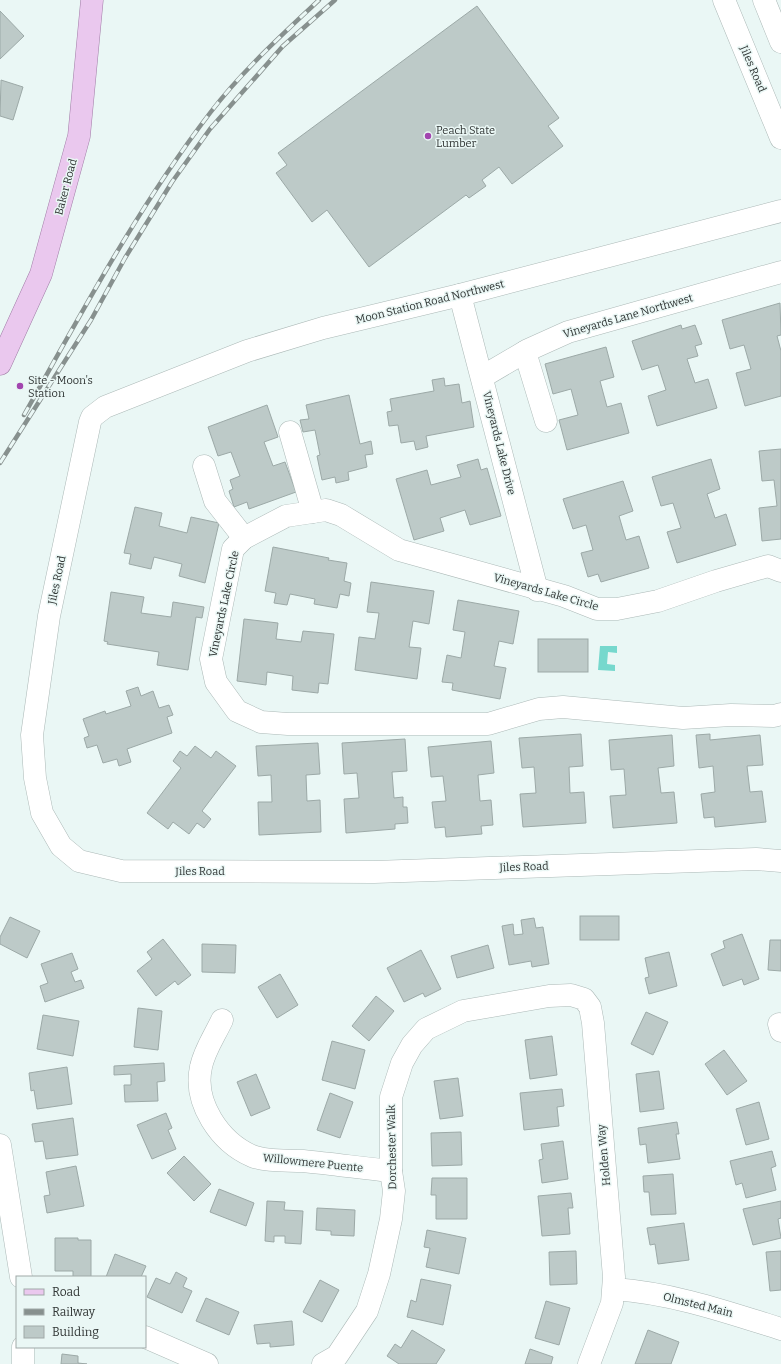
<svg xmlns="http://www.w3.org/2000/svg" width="781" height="1364" font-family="Bitter,serif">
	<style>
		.water { fill: #76d8cd }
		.building { fill: #bdcac8; stroke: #9ca9a7 }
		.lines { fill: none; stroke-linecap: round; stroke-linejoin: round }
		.minor-casing { stroke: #acb9b7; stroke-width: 23 }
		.major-casing { stroke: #a07ca6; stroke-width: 23 }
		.minor { stroke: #fff; stroke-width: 22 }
		.major { stroke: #eac8ee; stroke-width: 22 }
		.rail-casing { stroke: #87908e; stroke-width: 4.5 }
		.rail { stroke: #eaf7f5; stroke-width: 3; stroke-dasharray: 9; stroke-linecap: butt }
		.poi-dot { fill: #a245af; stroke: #eaf7f5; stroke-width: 1.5 }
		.labels { text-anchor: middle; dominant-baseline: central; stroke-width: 3; stroke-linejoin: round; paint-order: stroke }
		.street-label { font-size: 11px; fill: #303534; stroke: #eaf7f5 }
		.poi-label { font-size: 11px; fill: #303534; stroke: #eaf7f5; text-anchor: start }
	</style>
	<rect width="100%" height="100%" fill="#eaf7f5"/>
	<polygon class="water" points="600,646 617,646 617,653 608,652 607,664 615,665 615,671 598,670"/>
	<g class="building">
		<polygon points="477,6 559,118 548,126 563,146 512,184 499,167 482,180 486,186 469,198 466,195 369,267 327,210 312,222 276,173 287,165 278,153"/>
		<polygon points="0,11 24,36 0,59"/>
		<polygon points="1,80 23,87 13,120 0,116"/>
		<polygon points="780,303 781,335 777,336 781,351 781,396 745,406 736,373 751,369 744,345 730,349 722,320"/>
		<polygon points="681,325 682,329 695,325 702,344 695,346 698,356 687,359 695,383 708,379 717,408 657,426 648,396 666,390 658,365 642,370 632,341"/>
		<polygon points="606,347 614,377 600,381 607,407 621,403 629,433 567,450 559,420 578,415 571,389 553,394 545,364"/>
		<polygon points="444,378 445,386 459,384 462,403 470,401 474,427 426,436 428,447 416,450 414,441 401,443 398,425 389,426 387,412 392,411 390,399 434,391 432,380"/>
		<polygon points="349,395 360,444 371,441 373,454 365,455 367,467 348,472 349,480 336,483 335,477 322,480 317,456 320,455 315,430 303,432 300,420 309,419 306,405"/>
		<polygon points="267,405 278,437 264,442 273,466 285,462 296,492 249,509 247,502 234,507 229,491 233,489 230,480 240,476 231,452 218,456 208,427"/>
		<polygon points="781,449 781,539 762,541 759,508 777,506 774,480 762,481 759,451"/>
		<polygon points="478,459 481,470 487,468 501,516 470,525 465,510 440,518 444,531 414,540 396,479 427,470 431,485 461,477 457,465"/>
		<polygon points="711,459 720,489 707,494 715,518 726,514 736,545 677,563 667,532 681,528 673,503 661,506 652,477"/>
		<polygon points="623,481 633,511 619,516 626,540 639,536 649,568 601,582 598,574 588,577 581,553 593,550 586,525 573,529 563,499"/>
		<polygon points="135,507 162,513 159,526 187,533 191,517 219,523 205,583 179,576 182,564 154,557 151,569 129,564 131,554 124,553"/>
		<polygon points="273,547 329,558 328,560 347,563 344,581 351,583 349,596 340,594 337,608 314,604 315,599 290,594 287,605 274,603 276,593 265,591"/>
		<polygon points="371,582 434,591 429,624 413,621 409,647 421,648 417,679 355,670 359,637 375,639 379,613 367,612"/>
		<polygon points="111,592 144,597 141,613 171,617 173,602 204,607 202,618 196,617 188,670 157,665 159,652 107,644 108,642 104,641"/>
		<polygon points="458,600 519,611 513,644 499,641 494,666 506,668 500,699 452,690 453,683 442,682 447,655 461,658 465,632 453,630"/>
		<polygon points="244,619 278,623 276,639 301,642 303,631 334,634 328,684 319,683 318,693 292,690 293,676 267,672 266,685 237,681"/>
		<rect x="538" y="639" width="50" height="33"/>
		<polygon points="138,687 141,696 153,691 159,708 169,705 173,715 167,717 172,733 127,749 131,762 119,766 117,759 103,763 97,745 87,748 84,738 89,736 83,719 105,711 106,714 131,706 126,691"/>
		<polygon points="581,734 583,766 569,767 570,793 584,792 586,823 523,827 520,794 536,793 534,767 522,768 519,738"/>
		<polygon points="710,734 710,740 760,735 763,765 747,766 750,792 762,791 766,822 715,827 714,817 704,818 701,794 715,792 713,766 699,768 696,735"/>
		<polygon points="672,735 674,766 658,768 661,793 674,792 677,823 613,828 610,796 626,795 624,769 611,770 609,740"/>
		<polygon points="405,739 407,771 392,772 394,798 403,797 403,807 407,807 408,823 395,824 395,829 346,833 344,799 359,798 357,773 344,774 342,743"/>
		<polygon points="491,741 494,773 478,775 480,801 491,800 493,825 481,826 482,834 446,837 445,827 435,828 432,802 446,801 443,776 431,777 428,747"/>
		<polygon points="318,743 320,774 306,775 307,801 320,800 321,832 259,835 258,802 272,802 271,775 258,776 256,746"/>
		<polygon points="195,746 211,758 216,751 236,766 202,811 211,819 204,828 197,823 189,834 173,822 168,829 147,813 181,768 173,761 180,751 187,756"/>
		<rect x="580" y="916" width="39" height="24"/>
		<polygon points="10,917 40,931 27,958 0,944 0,937"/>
		<polygon points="534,918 536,928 543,927 549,964 532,967 531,961 509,965 502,926 513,924 514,935 523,934 521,920"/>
		<polygon points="742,934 759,979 744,985 742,979 723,986 711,954 725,948 723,941"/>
		<polygon points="163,939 191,975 178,985 175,981 156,996 137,971 152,959 147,952"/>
		<polygon points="770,940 781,940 781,971 768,970"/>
		<polygon points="202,944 236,945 235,973 202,972"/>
		<polygon points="488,945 494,968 457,978 451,956"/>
		<polygon points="421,950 441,989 425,997 423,993 404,1002 387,968"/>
		<polygon points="669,952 677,986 649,994 645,978 649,977 645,958"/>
		<polygon points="72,953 78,969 71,972 75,982 81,980 84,988 45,1002 40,986 48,983 41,964"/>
		<polygon points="280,974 298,1005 277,1018 258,987"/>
		<polygon points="376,996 394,1011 369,1041 352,1026"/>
		<polygon points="138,1008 162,1011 158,1050 134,1047"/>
		<polygon points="646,1012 668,1022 653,1055 631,1044"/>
		<polygon points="43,1015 79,1021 73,1056 37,1049"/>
		<polygon points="552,1036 557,1075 530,1079 525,1040"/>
		<polygon points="332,1041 365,1050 355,1089 322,1080"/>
		<polygon points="724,1050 747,1081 727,1095 705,1064"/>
		<polygon points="164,1063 165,1081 157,1082 158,1101 125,1102 124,1085 131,1085 131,1074 114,1075 114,1066"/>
		<polygon points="67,1067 72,1104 37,1109 34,1090 31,1091 29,1073"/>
		<polygon points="659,1071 664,1109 640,1112 636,1074"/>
		<polygon points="256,1074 270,1108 251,1116 237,1082"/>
		<polygon points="458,1078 463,1116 440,1119 434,1081"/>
		<polygon points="562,1089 564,1106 557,1107 559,1126 524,1130 520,1093"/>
		<polygon points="330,1093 353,1102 340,1138 317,1130"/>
		<polygon points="759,1102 769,1139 746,1145 736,1109"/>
		<polygon points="166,1113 172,1128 168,1130 176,1149 152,1159 137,1125"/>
		<polygon points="73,1118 78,1155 46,1159 43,1141 35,1142 32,1124"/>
		<polygon points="677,1122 679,1134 676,1134 680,1159 648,1163 646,1144 640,1145 638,1128"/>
		<polygon points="461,1132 462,1165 432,1166 431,1133"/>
		<polygon points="563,1141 568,1179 542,1183 539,1160 543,1159 541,1144"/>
		<polygon points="772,1151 776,1166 771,1168 776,1190 746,1198 742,1183 736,1185 730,1161"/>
		<polygon points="184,1156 211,1184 194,1201 167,1173"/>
		<polygon points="76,1166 84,1206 47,1213 44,1196 50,1195 46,1172"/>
		<polygon points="673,1174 676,1214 651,1215 649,1192 644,1192 643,1176"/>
		<polygon points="432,1178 467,1178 467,1219 436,1219 436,1195 431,1195"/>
		<polygon points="219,1189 254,1203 246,1226 210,1212"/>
		<polygon points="571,1193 573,1208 568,1208 570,1234 542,1236 538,1196"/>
		<polygon points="267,1201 285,1202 284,1210 303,1211 301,1244 285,1243 285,1236 274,1236 274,1242 265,1241"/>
		<polygon points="781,1201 781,1218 778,1219 781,1238 753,1245 743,1209"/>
		<polygon points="317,1208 355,1210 354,1236 331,1235 331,1231 316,1230"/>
		<polygon points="684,1223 689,1260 658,1264 655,1244 650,1245 647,1228"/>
		<polygon points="427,1230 466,1238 459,1274 426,1267 430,1248 424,1247"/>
		<polygon points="55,1238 78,1238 78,1240 91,1240 91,1277 73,1277 73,1271 55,1271"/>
		<polygon points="576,1251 577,1284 550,1285 549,1252"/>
		<polygon points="781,1251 781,1290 770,1291 766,1252"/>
		<polygon points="115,1254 146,1266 141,1277 106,1277"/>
		<polygon points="176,1272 187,1278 183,1287 192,1291 182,1313 147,1297 156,1278 170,1284"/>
		<polygon points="421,1279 451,1285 443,1325 407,1317 411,1300 416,1302"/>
		<polygon points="320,1280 339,1290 322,1322 303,1312"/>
		<polygon points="206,1298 239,1312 229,1335 196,1321"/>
		<polygon points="546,1301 570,1308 559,1345 535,1338"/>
		<polygon points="292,1321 294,1345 270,1347 270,1343 257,1344 254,1325"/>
		<polygon points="412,1330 445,1350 436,1364 399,1364 387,1356 395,1344 401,1348"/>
		<polygon points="648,1330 679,1342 671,1364 635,1364"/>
		<polygon points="530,1349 553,1357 551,1364 525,1364"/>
		<polygon points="62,1354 78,1356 78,1363 87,1364 61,1364"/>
	</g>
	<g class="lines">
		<g class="minor-casing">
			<g id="minor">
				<polyline points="724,0 781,138"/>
				<polyline points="764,0 781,42"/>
				<polyline points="781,211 460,295 323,328 247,351 105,407 92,417 90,422 49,616 32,735 35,778 42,813 61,846 79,861 121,871 374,872 756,859 781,861"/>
				<polyline points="460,295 537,590"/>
				<polyline points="525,352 546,421"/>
				<polyline points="482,377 528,350 568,332 781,272"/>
				<polyline points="290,432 313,512"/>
				<polyline points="204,466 215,501 244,538"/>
				<polyline points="781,571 768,566 716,581 658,601 617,609 597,609 564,596 399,550 341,515 326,510 286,516 244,538 233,549 211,659 216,682 237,711 261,722 288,724 488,724 539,709 563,707 683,718 731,715 774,716 781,714"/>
				<path d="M222,1020C215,1035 204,1051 201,1067C193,1103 220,1142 252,1156C267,1162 287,1160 303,1161C333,1164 362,1168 391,1171"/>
				<polyline points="779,1024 781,1031"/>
				<polyline points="0,1145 21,1277"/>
				<path d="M614,1289C672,1293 727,1312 781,1329"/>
				<polyline points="145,1337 207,1364"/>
				<polyline points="23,1364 23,1347"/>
				<polyline points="323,1364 337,1356 367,1311 379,1274 391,1219 394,1191 391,1171 391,1097 402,1063 412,1045 426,1029 463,1011 549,996 571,995 584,999 590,1007 593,1023 614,1277 612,1303 589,1364"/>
			</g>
		</g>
		<g class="major-casing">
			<polyline id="major" points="0,364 41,274 79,136 92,0"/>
		</g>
		<use href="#minor" class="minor"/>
		<use href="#major" class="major"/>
		<g class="rail-casing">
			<g id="rail">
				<path d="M24,415C82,312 138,207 210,113C242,71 281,36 319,0"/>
				<polyline points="0,463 91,320 125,258 172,182 210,129 283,46 335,0"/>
			</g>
		</g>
		<use href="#rail" class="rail"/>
	</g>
	<g class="poi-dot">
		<circle cx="428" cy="136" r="4"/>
		<circle cx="20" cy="386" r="4"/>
	</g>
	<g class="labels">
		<g class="street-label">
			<text transform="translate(753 69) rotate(67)">Jiles Road</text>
			<text transform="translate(66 187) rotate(-75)">Baker Road</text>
			<text transform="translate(430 302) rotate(-14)">Moon Station Road Northwest</text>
			<text transform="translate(628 316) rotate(-16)">Vineyards Lane Northwest</text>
			<text transform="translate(499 443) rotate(76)">Vineyards Lake Drive</text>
			<text transform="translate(57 580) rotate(-78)">Jiles Road</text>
			<text transform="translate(546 592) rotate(16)">Vineyards Lake Circle</text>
			<text transform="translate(224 604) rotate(-78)">Vineyards Lake Circle</text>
			<text transform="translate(524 867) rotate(-2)">Jiles Road</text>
			<text x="200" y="871">Jiles Road</text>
			<text transform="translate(392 1147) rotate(-91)">Dorchester Walk</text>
			<text transform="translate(604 1155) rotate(-95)">Holden Way</text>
			<text transform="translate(313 1163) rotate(6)">Willowmere Puente</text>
			<text transform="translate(698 1305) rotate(14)">Olmsted Main</text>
		</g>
		<g class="poi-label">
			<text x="436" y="130">Peach State<tspan x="436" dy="13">Lumber</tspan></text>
			<text x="28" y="380">Site - Moon's<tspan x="28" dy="13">Station</tspan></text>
		</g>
	</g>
	<rect x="16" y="1276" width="130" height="72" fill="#eaf7f5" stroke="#a0a9a8"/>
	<rect x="24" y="1289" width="20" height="6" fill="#eac8ee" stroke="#a0a9a8"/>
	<text x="52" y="1296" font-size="12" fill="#303534">Road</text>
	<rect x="24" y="1309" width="20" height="6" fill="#87908e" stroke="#a0a9a8"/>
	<text x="52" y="1316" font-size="12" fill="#303534">Railway</text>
	<rect x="24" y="1326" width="20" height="12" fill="#bdcac8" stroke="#a0a9a8"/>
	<text x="52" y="1336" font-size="12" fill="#303534">Building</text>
</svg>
